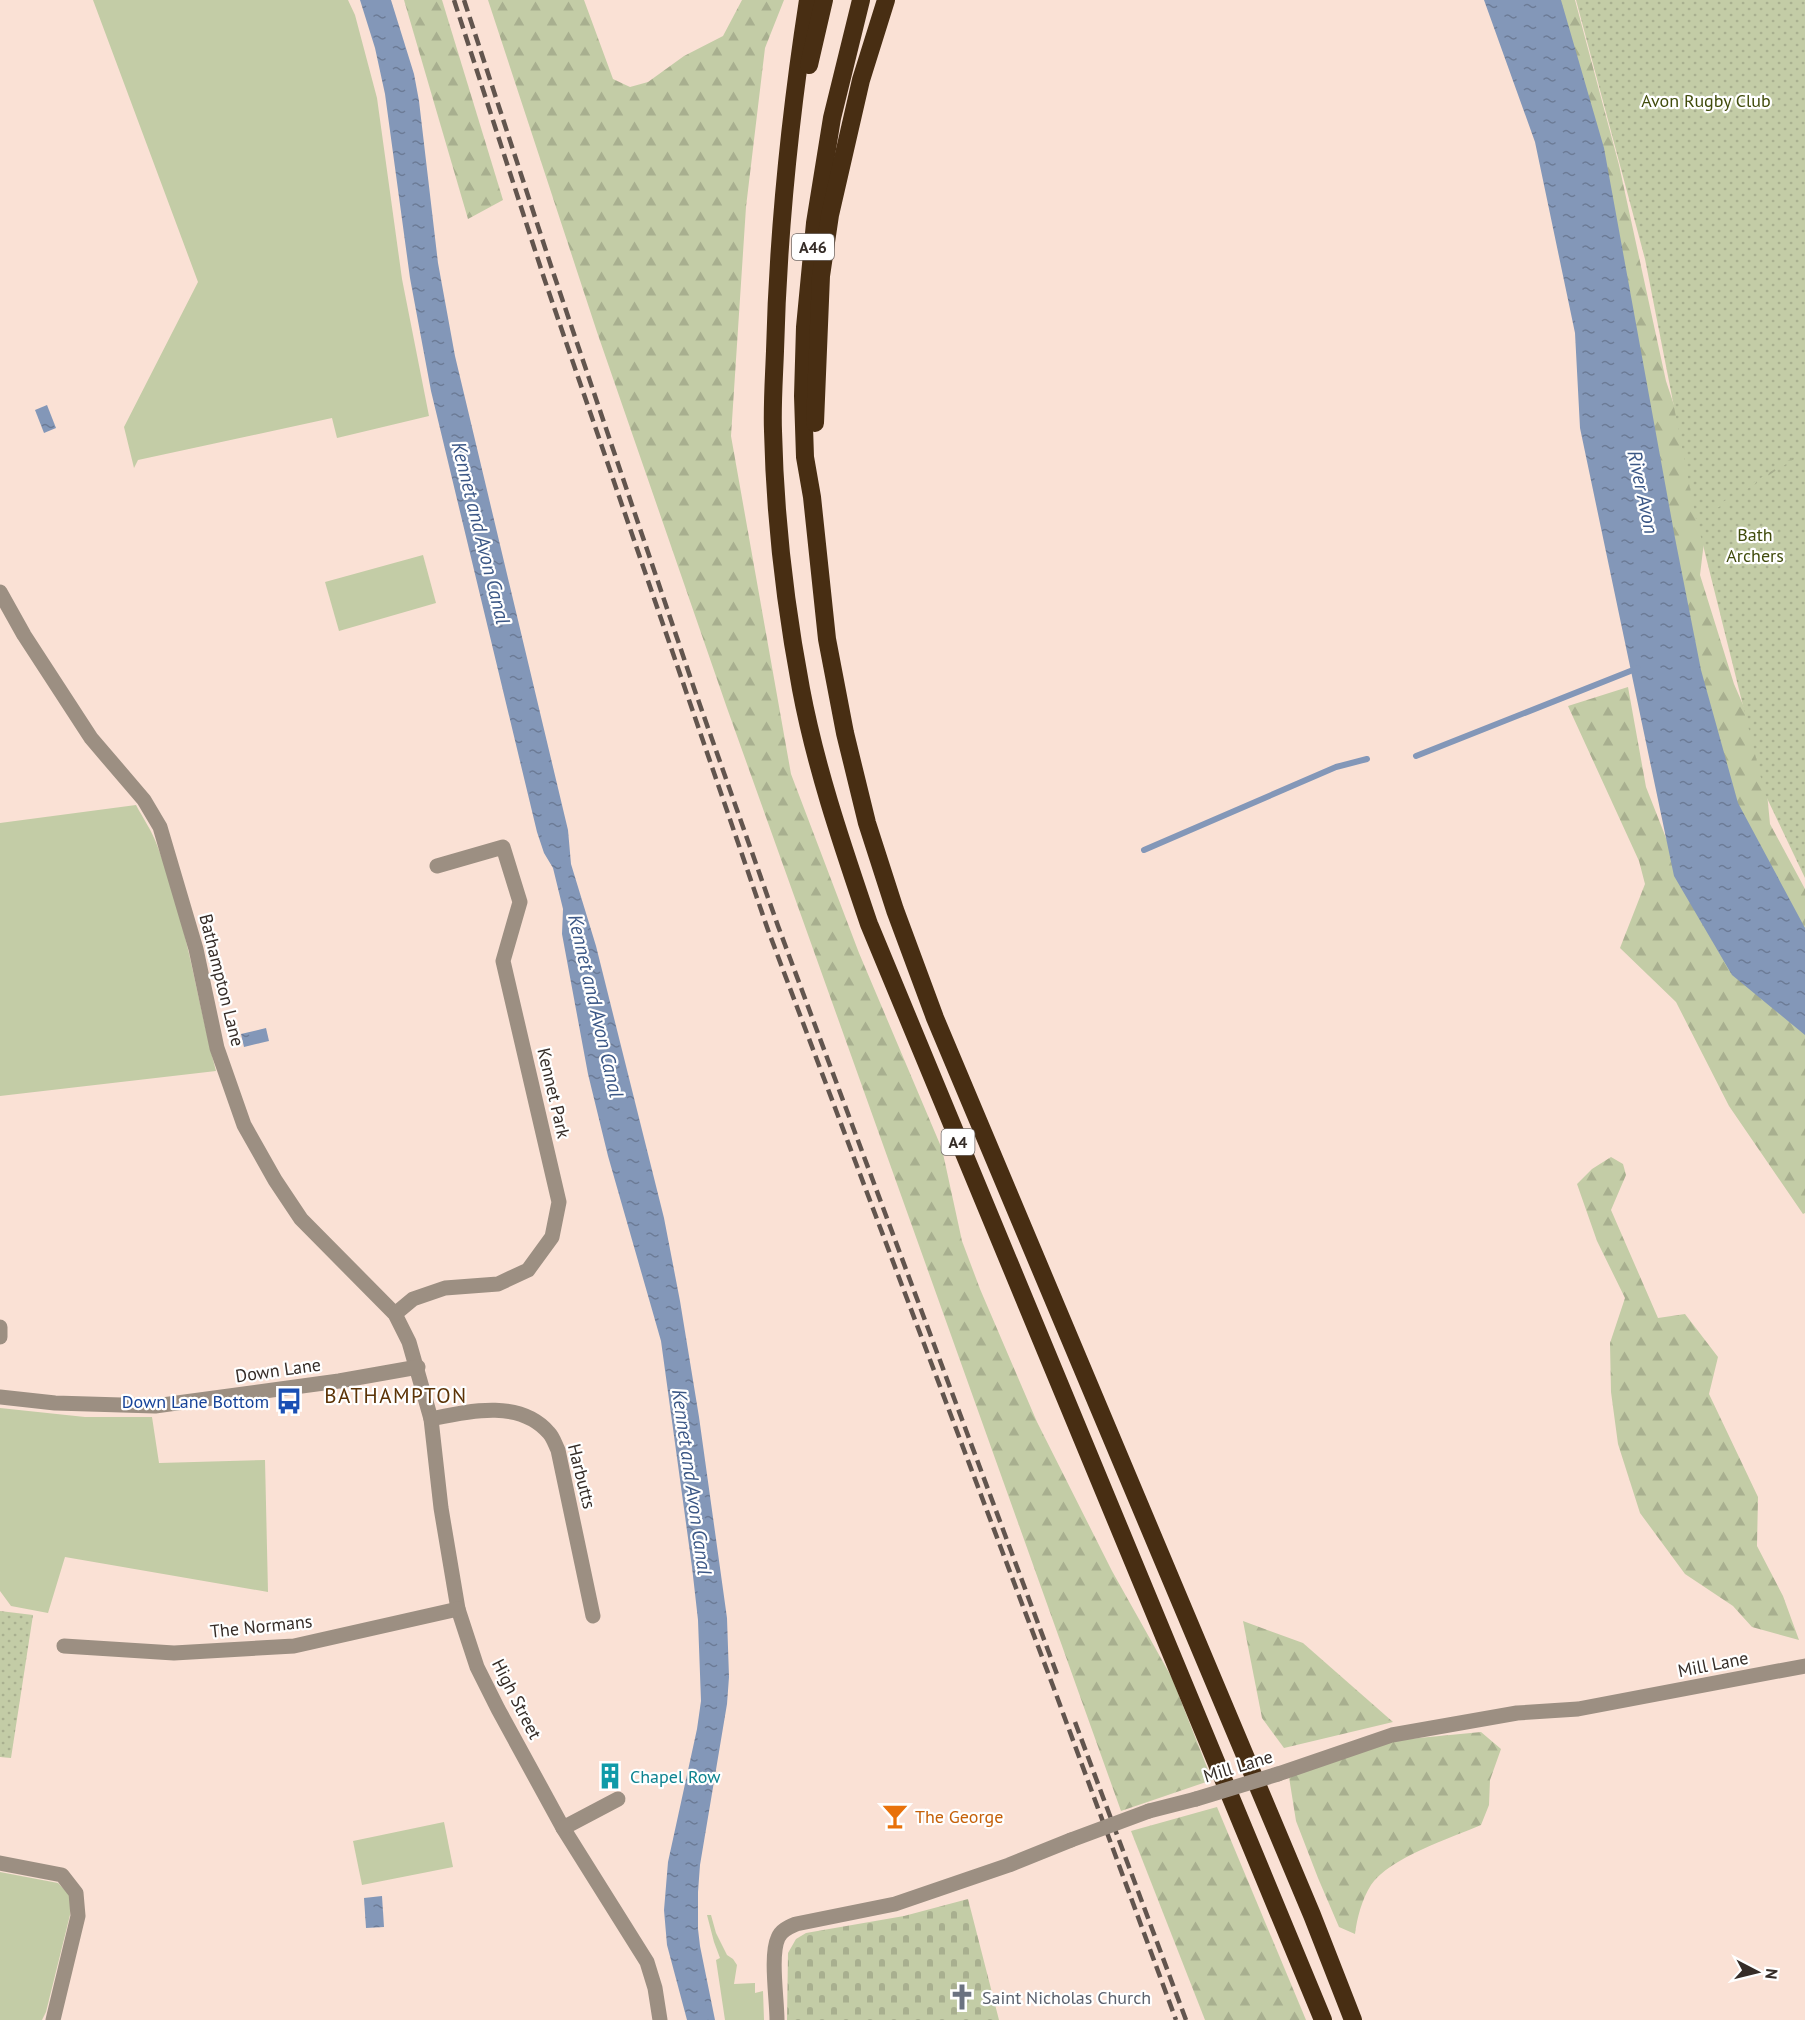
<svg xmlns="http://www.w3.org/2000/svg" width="1805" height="2020" font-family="'PT Sans',sans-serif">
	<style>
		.green { fill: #c3cca6 }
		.forest { fill: url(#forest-firs) }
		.cemetery { fill: url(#cemetery-stones) }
		.park { fill: url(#park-dots) }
		.water { fill: url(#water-ripples) }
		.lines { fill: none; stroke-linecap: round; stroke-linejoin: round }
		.stream { stroke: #8397b8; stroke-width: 6 }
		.minor { stroke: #9c8f82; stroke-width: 15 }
		.highway { stroke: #482e13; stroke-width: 18 }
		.rail { stroke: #62554e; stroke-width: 4.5; stroke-dasharray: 12 6; stroke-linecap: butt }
		.minor-bridge { stroke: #9c8f82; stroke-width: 15 }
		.labels { text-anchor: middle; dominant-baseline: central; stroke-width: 4.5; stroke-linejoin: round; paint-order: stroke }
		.shield { fill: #fff; stroke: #726b68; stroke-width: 1.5 }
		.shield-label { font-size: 16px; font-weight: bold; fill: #352c27 }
		.park-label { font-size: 18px; fill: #414c0c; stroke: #fff }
		.street-label { font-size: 18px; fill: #352c27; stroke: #fff }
		.transit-label { font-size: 18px; fill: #164399; stroke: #fff; text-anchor: end }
		.culture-label { font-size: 18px; fill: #0d838f; stroke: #fff; text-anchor: start }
		.food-label { font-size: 18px; fill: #c56008; stroke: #fff; text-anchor: start }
		.worship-label { font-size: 18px; fill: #5b616d; stroke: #fff; text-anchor: start }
		.water-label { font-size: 20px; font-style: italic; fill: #3b5786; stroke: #fff }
		.quarter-label { font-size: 21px; letter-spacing: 1.5px; fill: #5c3306; stroke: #fff }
	</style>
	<defs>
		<pattern id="forest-firs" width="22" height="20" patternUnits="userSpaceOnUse" patternTransform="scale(1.5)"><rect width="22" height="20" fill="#c3cca6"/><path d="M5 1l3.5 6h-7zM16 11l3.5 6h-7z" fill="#a8af8f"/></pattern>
		<pattern id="cemetery-stones" width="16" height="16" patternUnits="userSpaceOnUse" patternTransform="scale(1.5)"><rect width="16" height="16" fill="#c3cca6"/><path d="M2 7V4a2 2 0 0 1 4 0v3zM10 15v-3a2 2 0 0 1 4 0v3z" fill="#a8af8f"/></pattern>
		<pattern id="park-dots" width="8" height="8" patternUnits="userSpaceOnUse" patternTransform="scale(1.5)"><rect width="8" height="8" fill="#c3cca6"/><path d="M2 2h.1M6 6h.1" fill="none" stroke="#a8af8f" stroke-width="1.8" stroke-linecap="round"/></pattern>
		<pattern id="water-ripples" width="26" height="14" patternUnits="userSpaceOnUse" patternTransform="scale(1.5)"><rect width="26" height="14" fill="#8397b8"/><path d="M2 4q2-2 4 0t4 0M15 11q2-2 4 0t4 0" fill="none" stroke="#6c7b96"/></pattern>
	</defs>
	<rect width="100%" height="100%" fill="#fae1d5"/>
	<g class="green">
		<polygon points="93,0 348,0 355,15 377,98 402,279 429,416 337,438 332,418 138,460 134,468 124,427 198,282"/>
		<polygon points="423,555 436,603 339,631 325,582"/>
		<path d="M136,805C143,818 152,831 157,845C186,918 196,996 216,1071L0,1096V823Z"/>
		<polygon points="0,1408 85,1417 152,1417 159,1463 265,1460 268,1592 65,1557 48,1613 11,1606 0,1591"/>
		<polygon points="444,1822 453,1867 362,1885 353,1841"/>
		<polygon points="0,1872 58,1883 70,1895 70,1915 46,2012 42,2020 0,2020"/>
		<polygon points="707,1915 711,1915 716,1933 727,1955 733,1959 737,1965 734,1984 755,1983 755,1993 763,1991 764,2020 725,2020 716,1960 720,1958 714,1942"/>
	</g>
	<g class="forest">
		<polygon points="404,0 442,0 503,200 468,219"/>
		<polygon points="488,0 584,0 613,79 630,87 648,82 684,56 723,36 742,0 784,0 765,48 746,207 731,436 791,774 859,953 942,1149 962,1241 980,1289 1037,1422 1112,1571 1172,1678 1212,1780 1121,1811 727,708 597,332"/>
		<polygon points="1549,0 1575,0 1619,165 1666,381 1688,447 1805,439 1805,471 1706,525 1700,575 1734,684 1763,751 1770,824 1805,889 1805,955 1718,788"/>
		<polygon points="1628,687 1646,787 1677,866 1805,997 1805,1213 1803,1214 1729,1106 1676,1002 1620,948 1645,884 1639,861 1568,706"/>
		<polygon points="1611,1157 1623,1164 1626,1175 1611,1210 1658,1318 1685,1314 1718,1357 1709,1394 1758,1497 1757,1546 1783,1596 1799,1640 1752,1627 1733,1606 1685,1574 1640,1513 1618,1444 1611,1392 1610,1343 1625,1298 1597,1241 1577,1184 1592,1169"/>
		<polygon points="1243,1621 1303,1643 1393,1722 1284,1748 1262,1718"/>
		<path d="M1481,1732L1501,1749L1490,1780L1489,1805L1481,1825C1451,1838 1389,1858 1371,1885C1362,1899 1357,1918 1355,1934L1339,1927L1318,1878L1296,1821L1289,1777L1398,1740Z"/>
		<polygon points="1217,1807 1306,2020 1205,2020 1131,1831"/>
	</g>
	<polygon class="cemetery" points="968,1899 999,2020 787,2020 788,1953 796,1939 806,1933 904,1916"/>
	<g class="park">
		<polygon points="1576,0 1805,0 1805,450 1696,519 1645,259"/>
		<polygon points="1805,452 1805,878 1765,794 1697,521"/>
		<polygon points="0,1611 33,1615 11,1758 0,1757"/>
	</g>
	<g class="water">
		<polygon points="360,0 391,0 414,74 419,101 438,263 455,356 568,830 571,864 596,946 664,1218 680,1301 699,1417 727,1618 729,1677 727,1704 700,1865 698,1892 698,1929 700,1946 715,2020 687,2020 667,1945 664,1910 668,1862 697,1729 701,1701 698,1620 692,1567 661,1341 608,1156 588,1074 562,934 563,909 553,868 544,853 537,832 431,391 410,278 385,94 375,48"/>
		<polygon points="1484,0 1561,0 1604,148 1675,538 1701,670 1738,803 1805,928 1805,1035 1732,975 1674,876 1580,428 1575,333 1535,142"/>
		<polygon points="47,405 56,428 44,433 35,410"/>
		<polygon points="266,1028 269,1041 244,1047 241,1034"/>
		<polygon points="382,1896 384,1927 366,1928 364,1898"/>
	</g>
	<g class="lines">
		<g class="stream">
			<polyline points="1416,756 1638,668"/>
			<polyline points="1144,850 1336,767 1367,759"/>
		</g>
		<g class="minor">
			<polyline points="0,592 24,635 91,738 144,800 160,827 196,949 217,1048 244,1125 275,1180 301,1219 395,1314 409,1342 431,1419 441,1508 458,1609 477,1667 498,1709 563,1828 647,1962 655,1988 660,2020"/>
			<polyline points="395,1314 413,1299 445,1288 498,1284 528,1270 552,1237 559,1202 503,961 520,902 503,847 437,866"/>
			<polyline points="0,1327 0,1337"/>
			<polyline points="0,1397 55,1403 155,1406 339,1381 418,1367"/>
			<path d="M431,1419C469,1411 520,1399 549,1433C553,1437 555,1444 558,1450L593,1616"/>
			<polyline points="64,1646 174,1653 294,1646 458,1609"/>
			<polyline points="1278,1774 1392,1735 1517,1713 1578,1709 1805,1666"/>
			<polyline points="1149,1811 1196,1799"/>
			<polyline points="563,1828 618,1799"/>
			<polyline points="0,1863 62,1875 76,1893 78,1916 53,2020"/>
			<path d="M777,2020C777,2000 770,1955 778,1938C781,1930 789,1927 796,1924L895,1904L1009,1865L1071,1840"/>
		</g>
		<g class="highway">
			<path d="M808,0C790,116 778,233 775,351C774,378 772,405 773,431C775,517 785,604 801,689C816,769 843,847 869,924L1323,2020"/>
			<polyline points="861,0 832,118 815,223 805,327 803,396 805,457 812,497 827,639 845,733 867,823 895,910 935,1018 1312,1915 1353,2020"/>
			<polyline points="809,65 824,0"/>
			<polyline points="815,423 821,276 830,215 861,80 886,0"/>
		</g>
		<g class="rail">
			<polyline points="454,0 544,278 768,930 1053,1686 1176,2020"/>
			<polyline points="464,0 553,272 695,691 778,926 1058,1677"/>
			<polyline points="1075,1722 1186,2020"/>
		</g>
		<g class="minor-bridge">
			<polyline points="1196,1799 1278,1774"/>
			<polyline points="1071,1840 1149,1811"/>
		</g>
	</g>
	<defs>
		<g id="bus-bare" transform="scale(2.07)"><path d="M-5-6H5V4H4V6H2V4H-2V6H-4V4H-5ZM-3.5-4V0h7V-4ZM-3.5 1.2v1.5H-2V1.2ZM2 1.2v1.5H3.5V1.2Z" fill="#1a4fb4" stroke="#fff" stroke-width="2.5" paint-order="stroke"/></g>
		<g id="building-bare" transform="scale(2.07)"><path d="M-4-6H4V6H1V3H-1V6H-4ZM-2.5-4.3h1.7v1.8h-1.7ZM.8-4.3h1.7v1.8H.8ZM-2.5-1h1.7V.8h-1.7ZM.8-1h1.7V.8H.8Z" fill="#0f9aa8" stroke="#fff" stroke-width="2.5" paint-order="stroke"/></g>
		<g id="bar-bare" transform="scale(2.07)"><path d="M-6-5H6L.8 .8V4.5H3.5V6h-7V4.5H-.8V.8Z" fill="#e8710a" stroke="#fff" stroke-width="2.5" paint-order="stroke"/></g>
		<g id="church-bare" transform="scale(2.07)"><path d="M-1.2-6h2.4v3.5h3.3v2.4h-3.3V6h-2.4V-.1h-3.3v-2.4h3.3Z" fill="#6b7280" stroke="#fff" stroke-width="2.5" paint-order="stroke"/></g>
	</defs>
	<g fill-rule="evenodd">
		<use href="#bus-bare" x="289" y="1401"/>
		<use href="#building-bare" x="610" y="1776"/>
		<use href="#bar-bare" x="895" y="1816"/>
		<use href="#church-bare" x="962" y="1997"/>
	</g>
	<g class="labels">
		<g class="shield">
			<rect x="792" y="234" width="42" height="26" rx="4.5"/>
			<rect x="941.5" y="1129" width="33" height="26" rx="4.5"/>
		</g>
		<g class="shield-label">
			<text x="813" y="247">A46</text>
			<text x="958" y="1142">A4</text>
		</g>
		<g class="park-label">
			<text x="1706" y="100">Avon Rugby Club</text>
			<text x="1755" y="534">Bath<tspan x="1755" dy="21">Archers</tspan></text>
		</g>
		<g class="street-label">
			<text transform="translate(222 980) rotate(76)">Bathampton Lane</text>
			<text transform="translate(554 1093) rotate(77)">Kennet Park</text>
			<text transform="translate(278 1370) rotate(-8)">Down Lane</text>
			<text transform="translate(582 1476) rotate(76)">Harbutts</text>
			<text transform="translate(261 1626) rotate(-6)">The Normans</text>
			<text transform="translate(1713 1664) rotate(-11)">Mill Lane</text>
			<text transform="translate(517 1699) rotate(63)">High Street</text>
			<text transform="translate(1238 1766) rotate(-17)">Mill Lane</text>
		</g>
		<g class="transit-label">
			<text x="269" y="1401">Down Lane Bottom</text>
		</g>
		<g class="culture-label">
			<text x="630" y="1776">Chapel Row</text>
		</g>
		<g class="food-label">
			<text x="915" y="1816">The George</text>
		</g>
		<g class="worship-label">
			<text x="982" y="1997">Saint Nicholas Church</text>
		</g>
		<g class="water-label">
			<text transform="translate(1643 492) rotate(78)">River Avon</text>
			<text transform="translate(481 533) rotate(76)">Kennet and Avon Canal</text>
			<text transform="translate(596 1006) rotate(77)">Kennet and Avon Canal</text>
			<text transform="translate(692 1482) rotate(82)">Kennet and Avon Canal</text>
		</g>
		<g class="quarter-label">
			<text x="396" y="1395">BATHAMPTON</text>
		</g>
	</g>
	<g transform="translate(1757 1972) rotate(97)" stroke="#ffffff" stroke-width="4.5" paint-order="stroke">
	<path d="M0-4.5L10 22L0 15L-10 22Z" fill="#352c27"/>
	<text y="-9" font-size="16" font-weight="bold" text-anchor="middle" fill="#352c27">N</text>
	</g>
</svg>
